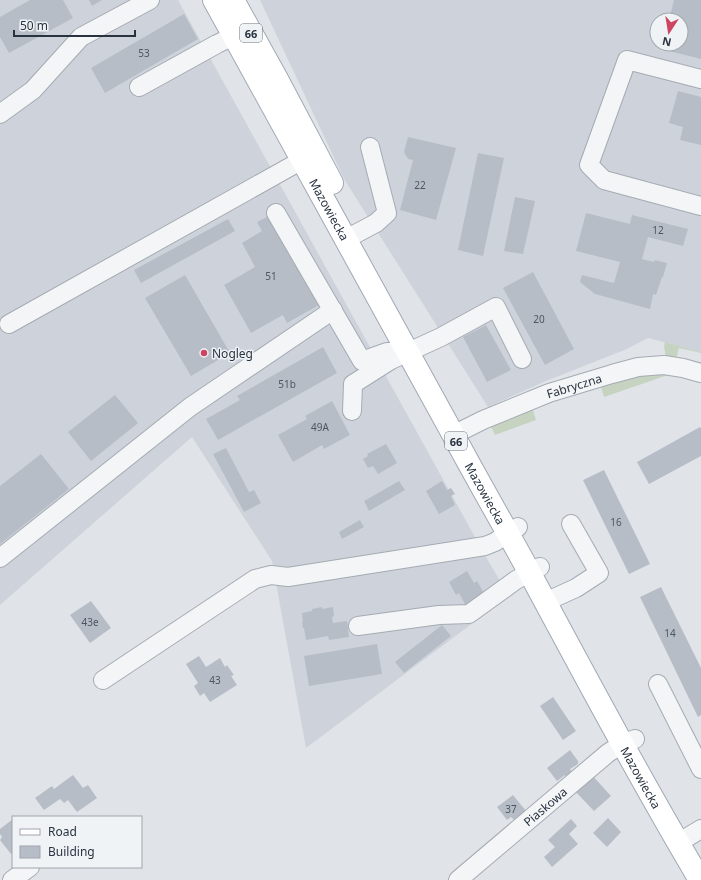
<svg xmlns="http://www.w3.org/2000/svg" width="701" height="880" font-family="'Noto Sans',sans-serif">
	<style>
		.built { fill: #ced3db; fill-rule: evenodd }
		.green { fill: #c7d3c1 }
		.building { fill: #b7bdc6 }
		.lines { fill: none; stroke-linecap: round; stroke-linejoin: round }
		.minor-casing { stroke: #a5abb3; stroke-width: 20 }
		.major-casing { stroke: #9fa9b5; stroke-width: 24 }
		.minor { stroke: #f3f5f7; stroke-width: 18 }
		.major { stroke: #fff; stroke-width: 22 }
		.poi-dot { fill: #ce4561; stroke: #f0f3f6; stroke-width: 1.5 }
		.labels { text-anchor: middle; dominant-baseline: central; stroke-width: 3; stroke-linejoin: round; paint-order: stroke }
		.number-label { font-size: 10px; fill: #4c5662 }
		.shield { fill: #f0f3f6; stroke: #656d77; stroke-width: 1 }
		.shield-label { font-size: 11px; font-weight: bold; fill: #293340 }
		.street-label { font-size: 12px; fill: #293340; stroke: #f0f3f6 }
		.poi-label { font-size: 12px; fill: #293340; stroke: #f0f3f6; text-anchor: start }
	</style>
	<rect width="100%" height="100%" fill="#e0e4e9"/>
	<g class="built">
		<polygon points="0,0 178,0 486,557 509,596 306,748 272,561 192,437 0,605"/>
		<path d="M260,0H701V352L648,338L627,349L546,381L488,407L344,179ZM657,20H681V44H657Z"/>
	</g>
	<g class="green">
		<polygon points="665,342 701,352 701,353 679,348 676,359 666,358 664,346"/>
		<polygon points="659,374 668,375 604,397 601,387 601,386 637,376"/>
		<polygon points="531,410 533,410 536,420 495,435 491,427 495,424"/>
	</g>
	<g class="building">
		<polygon points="30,0 63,0 73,18 9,53 0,37 0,17"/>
		<polygon points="89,0 102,0 92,6"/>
		<polygon points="674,0 701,0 701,59 661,49 662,44 681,44 681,20 669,20"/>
		<polygon points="184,14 198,39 105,93 91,68"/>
		<polygon points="678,91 701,97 701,145 680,140 683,127 669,123"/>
		<polygon points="408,137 456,148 436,220 400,210 413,160 408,159 404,152"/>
		<polygon points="478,153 504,158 483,256 458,250"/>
		<polygon points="515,197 535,201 523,254 504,251"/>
		<polygon points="586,213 630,224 632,215 688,229 683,246 648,237 642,259 654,262 655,260 667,263 663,277 662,277 656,295 653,294 650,309 595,294 580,282 582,275 614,283 620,262 576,251"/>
		<polygon points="269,216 319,305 287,323 283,315 251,333 224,285 255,267 242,243 262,231 257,222"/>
		<polygon points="228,219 235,231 141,283 134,270"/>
		<polygon points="533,272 574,349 545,365 503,288"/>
		<polygon points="185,275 230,353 191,376 145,298"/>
		<polygon points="486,325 511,370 487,382 463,337"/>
		<polygon points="323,347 337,373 218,440 206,419 240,400 237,396"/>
		<polygon points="115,395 138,423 91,461 68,432"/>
		<polygon points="332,401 350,435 324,449 322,445 293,462 278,435 307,419 305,416"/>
		<polygon points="700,427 701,429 701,456 649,484 637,462"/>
		<polygon points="386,444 397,463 378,474 373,466 368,468 363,459 368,456 367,454"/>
		<polygon points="226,448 249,492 254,490 261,503 244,512 213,454"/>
		<polygon points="41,454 69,489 0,544 0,486"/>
		<polygon points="604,470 650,564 629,574 583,480"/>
		<polygon points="399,481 405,490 369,511 364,501"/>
		<polygon points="442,481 447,490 451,488 455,494 451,496 455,505 439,514 426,491"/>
		<polygon points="360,520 364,527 342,539 339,532"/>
		<polygon points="467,571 474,583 477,581 485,595 466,606 459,593 456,595 449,582"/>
		<polygon points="661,587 701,668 701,715 698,717 640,597"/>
		<polygon points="91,601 111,628 90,643 70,615"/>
		<polygon points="322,607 322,609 333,607 334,616 332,617 333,623 347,621 349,637 329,640 328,636 306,640 304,628 303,628 302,622 303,622 302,613 312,611 312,609"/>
		<polygon points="442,625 451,636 404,673 395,662"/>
		<polygon points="377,644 382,674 309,686 304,656"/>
		<polygon points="199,656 206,667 220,658 225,667 227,665 234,675 231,676 237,685 210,702 204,693 200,696 194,686 198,683 186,664"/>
		<polygon points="553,697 576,731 563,740 540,706"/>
		<polygon points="570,750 578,761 578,764 570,769 572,772 566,778 565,775 557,781 547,768"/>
		<polygon points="591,774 611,796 594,811 574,790"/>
		<polygon points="73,775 83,788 88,785 97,798 77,812 68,800 64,803 60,799 44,810 35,798 52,786 54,789"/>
		<polygon points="513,795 526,811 518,818 518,817 514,820 511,817 507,820 497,807"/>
		<polygon points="608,818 621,832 607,847 593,833"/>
		<polygon points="13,819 13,852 11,854 0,840 2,837 0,834 0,829"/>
		<polygon points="571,819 577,826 569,834 578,844 552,867 544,857 555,847 548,840"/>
	</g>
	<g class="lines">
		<g class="minor-casing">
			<g id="minor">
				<polyline points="701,79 627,60 589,165 604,180 701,206"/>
				<polyline points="139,87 217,44 246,30"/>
				<polyline points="0,114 33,90 81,37 150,0"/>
				<polyline points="276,213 362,361 387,352 395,352"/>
				<polyline points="346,239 376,223 387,213 370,147"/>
				<polyline points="9,324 313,154"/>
				<polyline points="352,411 353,384 391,360 441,337 496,307 522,359"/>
				<path id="s1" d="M453,435L483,420L549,393L612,374L638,367L664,365L683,368L701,373"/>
				<polyline points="0,558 190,407 333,310"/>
				<polyline points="545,602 576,588 599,573 571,524"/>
				<polyline points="358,626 439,615 469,614 516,580 540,567"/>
				<polyline points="103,680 255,579 271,575 288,577 485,546 495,542 518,527"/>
				<polyline points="658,684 701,769"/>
				<polyline points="678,843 701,829"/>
				<polyline points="12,880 30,867"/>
				<path id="s2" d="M458,880L608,753L622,744L635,739"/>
			</g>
		</g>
		<g class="major-casing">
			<g id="major">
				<path id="s3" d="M214,0C295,146 375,292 455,438C478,481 503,524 526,566C583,672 639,777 700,880"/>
				<polyline points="233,0 277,79 332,183"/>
			</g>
		</g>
		<use href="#minor" class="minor"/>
		<use href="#major" class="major"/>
	</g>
	<circle class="poi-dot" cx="204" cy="353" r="4"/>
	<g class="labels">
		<g class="number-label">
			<text x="144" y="53">53</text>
			<text x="420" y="185">22</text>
			<text x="658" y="230">12</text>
			<text x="271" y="276">51</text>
			<text x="539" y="319">20</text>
			<text x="287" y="384">51b</text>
			<text x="320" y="427">49A</text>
			<text x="616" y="522">16</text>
			<text x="90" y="622">43e</text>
			<text x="670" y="633">14</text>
			<text x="215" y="680">43</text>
			<text x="511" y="809">37</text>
		</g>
		<g class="shield">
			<rect x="240" y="24" width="22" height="18" rx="3"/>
			<rect x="445" y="432" width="22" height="18" rx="3"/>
		</g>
		<g class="shield-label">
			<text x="251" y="33">66</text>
			<text x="456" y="441">66</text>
		</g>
		<g class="street-label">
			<text stroke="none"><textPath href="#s3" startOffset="239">Mazowiecka</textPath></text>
			<text stroke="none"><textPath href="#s1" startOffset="131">Fabryczna</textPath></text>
			<text stroke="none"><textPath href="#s3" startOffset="563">Mazowiecka</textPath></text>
			<text stroke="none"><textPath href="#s3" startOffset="887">Mazowiecka</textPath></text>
			<text stroke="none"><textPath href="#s2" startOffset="114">Piaskowa</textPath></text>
		</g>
		<g class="poi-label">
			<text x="212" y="353">Nogleg</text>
		</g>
	</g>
	<rect x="12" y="816" width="130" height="52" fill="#f0f3f6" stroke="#a0a6ad"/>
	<rect x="20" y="829" width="20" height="6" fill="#ffffff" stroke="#a0a6ad"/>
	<text x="48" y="836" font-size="12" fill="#293340">Road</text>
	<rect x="20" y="846" width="20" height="12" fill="#b7bdc6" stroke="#a0a6ad"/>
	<text x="48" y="856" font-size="12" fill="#293340">Building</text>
	<g transform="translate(669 32) rotate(192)"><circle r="19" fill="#f0f3f6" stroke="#a0a6ad"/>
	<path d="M0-3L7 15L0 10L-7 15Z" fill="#ce4561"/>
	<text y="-6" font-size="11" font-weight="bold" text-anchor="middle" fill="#293340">N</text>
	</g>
	<path d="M14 30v6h121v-6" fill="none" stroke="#293340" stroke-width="2"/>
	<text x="20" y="30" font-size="12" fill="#293340" stroke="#f0f3f6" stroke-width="3" paint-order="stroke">50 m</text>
</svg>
